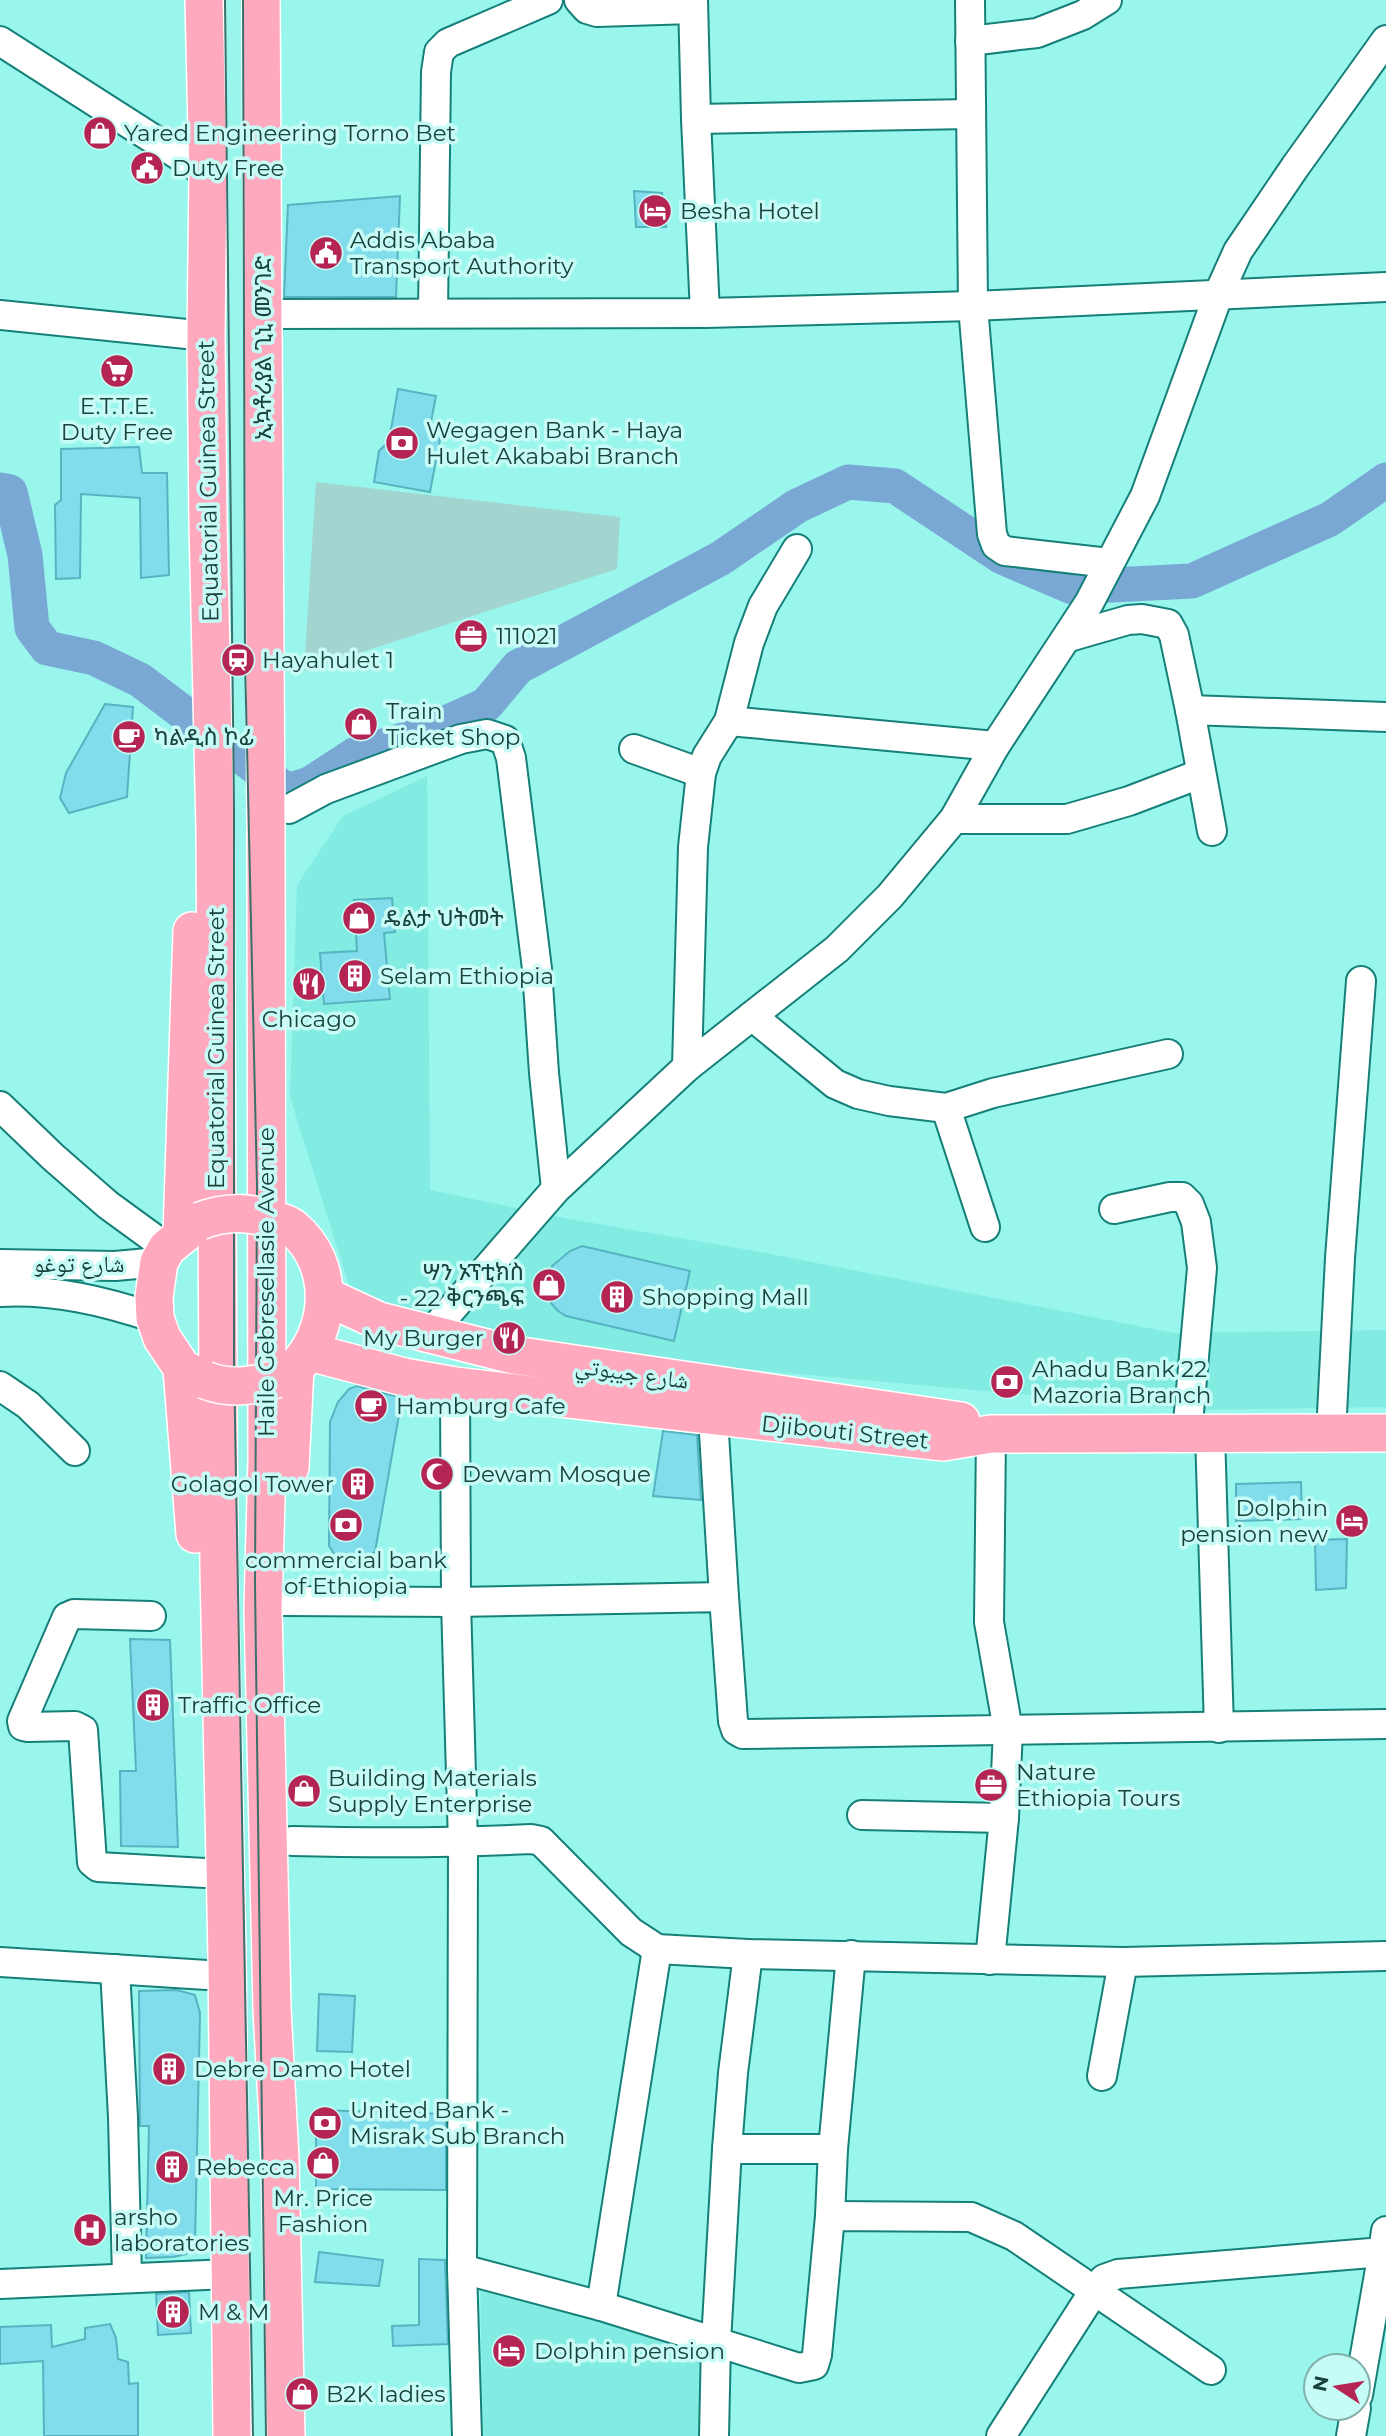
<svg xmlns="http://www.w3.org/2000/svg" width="1386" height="2436" font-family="Montserrat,'Noto Naskh Arabic','Noto Sans Ethiopic',sans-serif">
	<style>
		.built { fill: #82ece2 }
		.green { fill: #a2d5cf }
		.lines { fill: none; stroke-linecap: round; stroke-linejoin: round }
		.river { stroke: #79a8d5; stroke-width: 35 }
		.building { fill: #81ddeb; stroke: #56b4c1; stroke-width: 2 }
		.minor-casing { stroke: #158079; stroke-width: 32 }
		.major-casing { stroke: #fff; stroke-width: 40 }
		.minor { stroke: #fff; stroke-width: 28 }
		.major { stroke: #fea9be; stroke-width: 37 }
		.tram { stroke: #3a706b; stroke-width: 2 }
		.major-bridge-casing { stroke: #fff; stroke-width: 40; stroke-linecap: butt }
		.major-bridge { stroke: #fea9be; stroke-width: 37 }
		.labels { text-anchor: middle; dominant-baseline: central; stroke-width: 7; stroke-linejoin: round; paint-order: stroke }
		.poi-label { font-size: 23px; fill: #19413d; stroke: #c7fbf5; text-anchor: start }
		.street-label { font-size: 23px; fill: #19413d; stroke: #c7fbf5 }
	</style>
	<rect width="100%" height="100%" fill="#99f6ec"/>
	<g class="built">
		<polygon points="427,776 430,1190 569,1219 755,1251 1174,1333 1386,1330 1386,1407 1194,1410 732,1368 543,1355 362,1327 290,1097 297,885 343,816"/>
		<polygon points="480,2279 704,2337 704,2436 483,2436"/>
	</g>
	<polygon class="green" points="316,482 620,517 617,569 304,671"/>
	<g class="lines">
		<polyline class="river" points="0,490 10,492 25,555 32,628 47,648 94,658 140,680 287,791 310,784 356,754 417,736 486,705 518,667 721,558 797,506 848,482 895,486 1002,557 1072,587 1192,581 1330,519 1386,480"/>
	</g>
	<g class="building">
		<polygon points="634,191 662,193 666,227 636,227"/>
		<polygon points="400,196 396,297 284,297 288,205"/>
		<polygon points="398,389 436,396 429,432 441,434 430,492 374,482 379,451 389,441"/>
		<polygon points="139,447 142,473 167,473 169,575 141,578 140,498 81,494 80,578 56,579 55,505 61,500 61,449"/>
		<polygon points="105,704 133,707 127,797 69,813 60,798 66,773"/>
		<polygon points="392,898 395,932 384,933 390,999 324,1004 320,953 357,951 354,900"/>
		<polygon points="582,1246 690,1271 674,1341 566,1316 558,1311 551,1303 548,1291 552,1266 570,1251"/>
		<polygon points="357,1386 402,1398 375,1552 356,1562 337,1558 329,1546 330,1422 338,1402 349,1389"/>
		<polygon points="663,1431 697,1435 701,1500 653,1496"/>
		<polygon points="1301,1482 1302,1519 1236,1521 1236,1484"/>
		<polygon points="1347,1539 1346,1588 1316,1590 1315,1540"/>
		<polygon points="130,1639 170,1640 178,1847 121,1846 120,1771 136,1771"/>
		<polygon points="177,1990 195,1995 200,2013 195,2244 186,2254 173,2257 146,2258 149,2126 140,2126 139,1991"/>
		<polygon points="319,1994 355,1996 352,2052 317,2051"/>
		<polygon points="316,2110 446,2114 446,2190 316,2189"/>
		<polygon points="319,2252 383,2260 379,2286 315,2282"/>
		<polygon points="419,2259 445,2260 448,2344 393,2346 392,2326 419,2325"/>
		<polygon points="189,2292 191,2333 158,2335 156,2294"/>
		<polygon points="110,2324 116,2338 118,2359 128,2362 129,2384 138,2383 138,2436 44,2436 43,2361 0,2364 0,2327 51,2325 52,2347 85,2339 85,2328"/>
	</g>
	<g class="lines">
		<g class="minor-casing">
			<g id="minor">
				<polyline points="579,0 587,9 597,12 693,9"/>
				<polyline points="693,0 696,119 705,313"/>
				<polyline points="970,0 973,306 992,534 996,545 1005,551 1109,563"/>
				<polyline points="0,41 208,174"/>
				<polyline points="970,41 1037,33 1083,15 1107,0"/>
				<polyline points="696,119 970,114"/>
				<polyline points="433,313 436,72 439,52 448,43 548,0"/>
				<polyline points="263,314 705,313 973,306 1386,287"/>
				<polyline points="0,315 206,336"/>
				<polyline points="1069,637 1128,620 1142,619 1168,624 1174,635 1190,710"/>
				<polyline points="729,721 995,746"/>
				<polyline points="634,749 701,773"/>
				<polyline points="289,809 326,789 461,739 487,734 505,740 511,758 537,969 544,1073 556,1189"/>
				<polyline points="954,819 1067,819 1129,801 1200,774"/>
				<polyline points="1212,831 1190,710 1386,717"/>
				<polyline points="752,1016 835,1084 858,1094 889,1101 946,1108 993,1093 1168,1054"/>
				<polyline points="687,1067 693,847 701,773 707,756 729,721 749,643 763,606 797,549"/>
				<polyline points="0,1106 53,1157 108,1205 167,1248"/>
				<polyline points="946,1108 985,1227"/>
				<polyline points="1114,1209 1170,1197 1182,1197 1189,1204 1196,1222 1202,1268 1187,1434"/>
				<polyline points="0,1264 115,1266 159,1262"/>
				<path d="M0,1292C54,1289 104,1301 155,1318"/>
				<polyline points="429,1335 556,1189 687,1067 837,949 890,896 954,819 995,746 1089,603 1145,496 1219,293 1238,251 1295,167 1386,40"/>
				<polyline points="0,1386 28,1405 75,1451"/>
				<polyline points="455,1386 456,1602 463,1843 462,2269 467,2436"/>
				<polyline points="713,1417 724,1597"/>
				<polyline points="1210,1433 1219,1728"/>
				<polyline points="1331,1433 1340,1258 1361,981"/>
				<polyline points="283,1601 456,1602 724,1597 733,1721 736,1730 743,1734 1386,1724"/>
				<polyline points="151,1616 74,1614 67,1617 22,1721 23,1726 28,1727 75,1726 83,1730 92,1862 98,1867 205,1873"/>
				<polyline points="862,1815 1004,1818"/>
				<path d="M292,1841C372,1843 451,1843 531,1839L541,1841L631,1932L657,1949L748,1954L1123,1962L1386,1956"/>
				<polyline points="990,1960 1004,1818 1008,1730 989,1622 991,1434"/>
				<polyline points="0,1962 207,1975"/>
				<polyline points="115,1969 123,2117 127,2277"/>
				<polyline points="1102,2076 1123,1962"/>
				<polyline points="727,2149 733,2073 748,1954"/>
				<polyline points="830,2216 833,2149 851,1955"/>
				<polyline points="462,2269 601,2306 716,2342 727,2149 833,2149"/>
				<polyline points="0,2284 229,2274"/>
				<polyline points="601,2306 657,1949"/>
				<polyline points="1358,2395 1383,2252"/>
				<polyline points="714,2436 716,2342 799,2368 814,2365 817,2355 830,2216 971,2217 1014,2236 1211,2370"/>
				<polyline points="1001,2436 1094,2291 1104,2279 1118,2274 1383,2252 1386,2231"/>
				<polyline points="1351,2436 1356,2408"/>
			</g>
		</g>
		<g class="major-casing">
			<g id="major">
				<polyline points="204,0 208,174 206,336 208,523 215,830 219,1570 227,1956 232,2436"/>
				<polyline points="261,0 266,826 267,1460 263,1609 272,2008 280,2160 286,2436"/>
				<path d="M273,1219C279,1222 288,1223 293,1228C336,1264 333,1331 294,1369"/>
				<polyline points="200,1221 167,1248 159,1262 154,1297 155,1318 162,1338 182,1368 204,1380"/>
				<polyline points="182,1234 192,931"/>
				<polyline points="325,1296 379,1321 514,1355 961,1421"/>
				<polyline points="310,1352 404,1377 455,1386 943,1442 991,1434 1386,1433"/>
				<polyline points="182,1368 195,1534"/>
				<polyline points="290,1467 295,1368"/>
			</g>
		</g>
		<use href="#minor" class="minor"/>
		<use href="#major" class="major"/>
		<g class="tram">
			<polyline points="225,0 234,809 234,1365 253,2436"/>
			<polyline points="243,0 245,659 257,1186 255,1583 266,2436"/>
		</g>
		<g class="major-bridge-casing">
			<g id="major-bridge">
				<path d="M200,1221C226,1211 246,1212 273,1219"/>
				<path d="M205,1380C230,1390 252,1386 277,1379"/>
			</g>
		</g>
		<use href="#major-bridge" class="major-bridge"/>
	</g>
	<defs>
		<g id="shop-disc" transform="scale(1.75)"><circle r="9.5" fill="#b52554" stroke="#c7fbf5"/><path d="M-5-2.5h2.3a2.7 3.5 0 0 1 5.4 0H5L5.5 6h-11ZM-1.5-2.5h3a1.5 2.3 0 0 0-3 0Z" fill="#fff"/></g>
		<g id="civic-disc" transform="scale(1.75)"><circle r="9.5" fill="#b52554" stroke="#c7fbf5"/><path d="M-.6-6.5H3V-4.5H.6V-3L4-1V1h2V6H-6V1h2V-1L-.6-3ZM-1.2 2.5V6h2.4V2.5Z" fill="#fff"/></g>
		<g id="hotel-disc" transform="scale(1.75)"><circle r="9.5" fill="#b52554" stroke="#c7fbf5"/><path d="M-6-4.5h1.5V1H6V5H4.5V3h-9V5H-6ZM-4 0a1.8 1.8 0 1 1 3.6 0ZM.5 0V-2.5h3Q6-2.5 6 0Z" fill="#fff"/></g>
		<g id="supermarket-disc" transform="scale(1.75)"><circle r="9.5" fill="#b52554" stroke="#c7fbf5"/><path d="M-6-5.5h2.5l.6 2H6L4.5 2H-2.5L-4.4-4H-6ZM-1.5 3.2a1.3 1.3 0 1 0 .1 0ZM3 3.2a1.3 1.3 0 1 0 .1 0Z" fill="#fff"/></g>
		<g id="bank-disc" transform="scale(1.75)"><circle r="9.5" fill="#b52554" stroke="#c7fbf5"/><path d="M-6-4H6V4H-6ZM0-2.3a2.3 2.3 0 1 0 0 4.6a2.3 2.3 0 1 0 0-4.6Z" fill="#fff"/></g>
		<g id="office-disc" transform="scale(1.75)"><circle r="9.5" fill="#b52554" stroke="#c7fbf5"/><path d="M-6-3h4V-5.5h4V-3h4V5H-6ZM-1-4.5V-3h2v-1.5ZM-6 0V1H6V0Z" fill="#fff"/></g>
		<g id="station-disc" transform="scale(1.75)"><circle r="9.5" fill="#b52554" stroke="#c7fbf5"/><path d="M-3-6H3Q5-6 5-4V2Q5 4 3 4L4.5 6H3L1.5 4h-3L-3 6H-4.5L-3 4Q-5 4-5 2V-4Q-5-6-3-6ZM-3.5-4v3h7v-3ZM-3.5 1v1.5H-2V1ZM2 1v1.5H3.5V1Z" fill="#fff"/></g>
		<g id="cafe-disc" transform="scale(1.75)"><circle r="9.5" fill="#b52554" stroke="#c7fbf5"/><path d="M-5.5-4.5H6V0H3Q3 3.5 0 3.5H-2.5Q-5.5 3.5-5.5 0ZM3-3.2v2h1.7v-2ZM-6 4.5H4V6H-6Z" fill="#fff"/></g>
		<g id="building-disc" transform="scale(1.75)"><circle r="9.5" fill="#b52554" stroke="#c7fbf5"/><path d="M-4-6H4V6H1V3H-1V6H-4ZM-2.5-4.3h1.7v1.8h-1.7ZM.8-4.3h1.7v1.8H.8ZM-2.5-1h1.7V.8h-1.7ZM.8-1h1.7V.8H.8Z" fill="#fff"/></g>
		<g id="restaurant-disc" transform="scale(1.75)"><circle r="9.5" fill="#b52554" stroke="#c7fbf5"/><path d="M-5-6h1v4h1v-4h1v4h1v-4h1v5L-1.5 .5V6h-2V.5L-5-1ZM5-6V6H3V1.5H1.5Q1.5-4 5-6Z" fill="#fff"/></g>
		<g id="mosque-disc" transform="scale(1.75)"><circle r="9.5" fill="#b52554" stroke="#c7fbf5"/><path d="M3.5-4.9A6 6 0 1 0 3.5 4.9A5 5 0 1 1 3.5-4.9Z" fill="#fff"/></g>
		<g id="hospital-disc" transform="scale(1.75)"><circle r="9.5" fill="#b52554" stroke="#c7fbf5"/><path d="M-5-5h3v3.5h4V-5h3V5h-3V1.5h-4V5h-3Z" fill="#fff"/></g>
	</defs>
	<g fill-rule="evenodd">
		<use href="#shop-disc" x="100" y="133"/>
		<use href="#civic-disc" x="147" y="168"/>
		<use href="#hotel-disc" x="655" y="211"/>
		<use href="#civic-disc" x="326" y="253"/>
		<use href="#supermarket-disc" x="117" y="371"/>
		<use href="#bank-disc" x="402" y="443"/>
		<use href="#office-disc" x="471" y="636"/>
		<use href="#station-disc" x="238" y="660"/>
		<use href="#shop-disc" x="361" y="724"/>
		<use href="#cafe-disc" x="129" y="737"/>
		<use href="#shop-disc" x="359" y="918"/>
		<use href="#building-disc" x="355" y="976"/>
		<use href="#restaurant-disc" x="309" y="984"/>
		<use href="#shop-disc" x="549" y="1285"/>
		<use href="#building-disc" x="617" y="1297"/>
		<use href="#restaurant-disc" x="509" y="1338"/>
		<use href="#bank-disc" x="1007" y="1382"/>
		<use href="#cafe-disc" x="371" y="1406"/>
		<use href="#mosque-disc" x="437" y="1474"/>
		<use href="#building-disc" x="358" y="1484"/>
		<use href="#hotel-disc" x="1352" y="1521"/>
		<use href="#bank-disc" x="346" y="1525"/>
		<use href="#building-disc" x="153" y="1705"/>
		<use href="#office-disc" x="991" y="1785"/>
		<use href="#shop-disc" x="304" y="1791"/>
		<use href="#building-disc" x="169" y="2069"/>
		<use href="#bank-disc" x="325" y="2123"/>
		<use href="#shop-disc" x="323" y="2163"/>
		<use href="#building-disc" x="172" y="2167"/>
		<use href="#hospital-disc" x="90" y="2230"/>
		<use href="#building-disc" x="173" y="2312"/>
		<use href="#hotel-disc" x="509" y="2351"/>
		<use href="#shop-disc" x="302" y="2394"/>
	</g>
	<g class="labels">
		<g class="poi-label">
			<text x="124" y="133">Yared Engineering Torno Bet</text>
			<text x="172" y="168">Duty Free</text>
			<text x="680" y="211">Besha Hotel</text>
			<text x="350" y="240">Addis Ababa<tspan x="350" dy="26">Transport Authority</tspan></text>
			<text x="117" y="406" text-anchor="middle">E.T.T.E.<tspan x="117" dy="26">Duty Free</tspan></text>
			<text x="426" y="430">Wegagen Bank - Haya<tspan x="426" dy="26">Hulet Akababi Branch</tspan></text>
			<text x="496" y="636">111021</text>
			<text x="262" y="660">Hayahulet 1</text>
			<text x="386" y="711">Train<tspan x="386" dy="26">Ticket Shop</tspan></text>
			<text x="154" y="737">ካልዲስ ኮፊ</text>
			<text x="384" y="918">ዴልታ ህትመት</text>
			<text x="380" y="976">Selam Ethiopia</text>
			<text x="309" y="1019" text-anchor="middle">Chicago</text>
			<text x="524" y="1272" text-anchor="end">ሣን ኦፕቲክስ<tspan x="524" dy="26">- 22 ቅርንጫፍ</tspan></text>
			<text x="642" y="1297">Shopping Mall</text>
			<text x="484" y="1338" text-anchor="end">My Burger</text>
			<text x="1032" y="1369">Ahadu Bank 22<tspan x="1032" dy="26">Mazoria Branch</tspan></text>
			<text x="396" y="1406">Hamburg Cafe</text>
			<text x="462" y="1474">Dewam Mosque</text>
			<text x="334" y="1484" text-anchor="end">Golagol Tower</text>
			<text x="1328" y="1508" text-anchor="end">Dolphin<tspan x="1328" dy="26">pension new</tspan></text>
			<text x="346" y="1560" text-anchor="middle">commercial bank<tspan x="346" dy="26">of Ethiopia</tspan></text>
			<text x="178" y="1705">Traffic Office</text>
			<text x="1016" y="1772">Nature<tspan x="1016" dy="26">Ethiopia Tours</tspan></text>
			<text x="328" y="1778">Building Materials<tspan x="328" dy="26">Supply Enterprise</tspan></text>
			<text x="194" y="2069">Debre Damo Hotel</text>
			<text x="350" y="2110">United Bank -<tspan x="350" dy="26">Misrak Sub Branch</tspan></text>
			<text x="196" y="2167">Rebecca</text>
			<text x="323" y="2198" text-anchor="middle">Mr. Price<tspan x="323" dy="26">Fashion</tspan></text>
			<text x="114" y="2217">arsho<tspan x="114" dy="26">laboratories</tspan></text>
			<text x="198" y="2312">M &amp; M</text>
			<text x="534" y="2351">Dolphin pension</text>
			<text x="326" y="2394">B2K ladies</text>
		</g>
		<g class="street-label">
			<text transform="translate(263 348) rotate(-90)">ኢኳቶሪያል ጊኒ መንገድ</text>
			<text transform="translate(208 481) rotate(-91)">Equatorial Guinea Street</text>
			<text transform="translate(216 1048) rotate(-90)">Equatorial Guinea Street</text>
			<text x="79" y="1264">شارع توغو</text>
			<text transform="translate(266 1282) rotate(-90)">Haile Gebresellasie Avenue</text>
			<text transform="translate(632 1373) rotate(8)">شارع جيبوتي</text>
			<text transform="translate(845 1432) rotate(6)">Djibouti Street</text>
		</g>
	</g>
	<g transform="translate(1337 2387) rotate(282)"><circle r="33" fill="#c7fbf5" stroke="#81b1ab" stroke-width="2"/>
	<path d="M0-5L12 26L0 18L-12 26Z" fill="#b52554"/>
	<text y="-10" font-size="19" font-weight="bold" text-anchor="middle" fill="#19413d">N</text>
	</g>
</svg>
